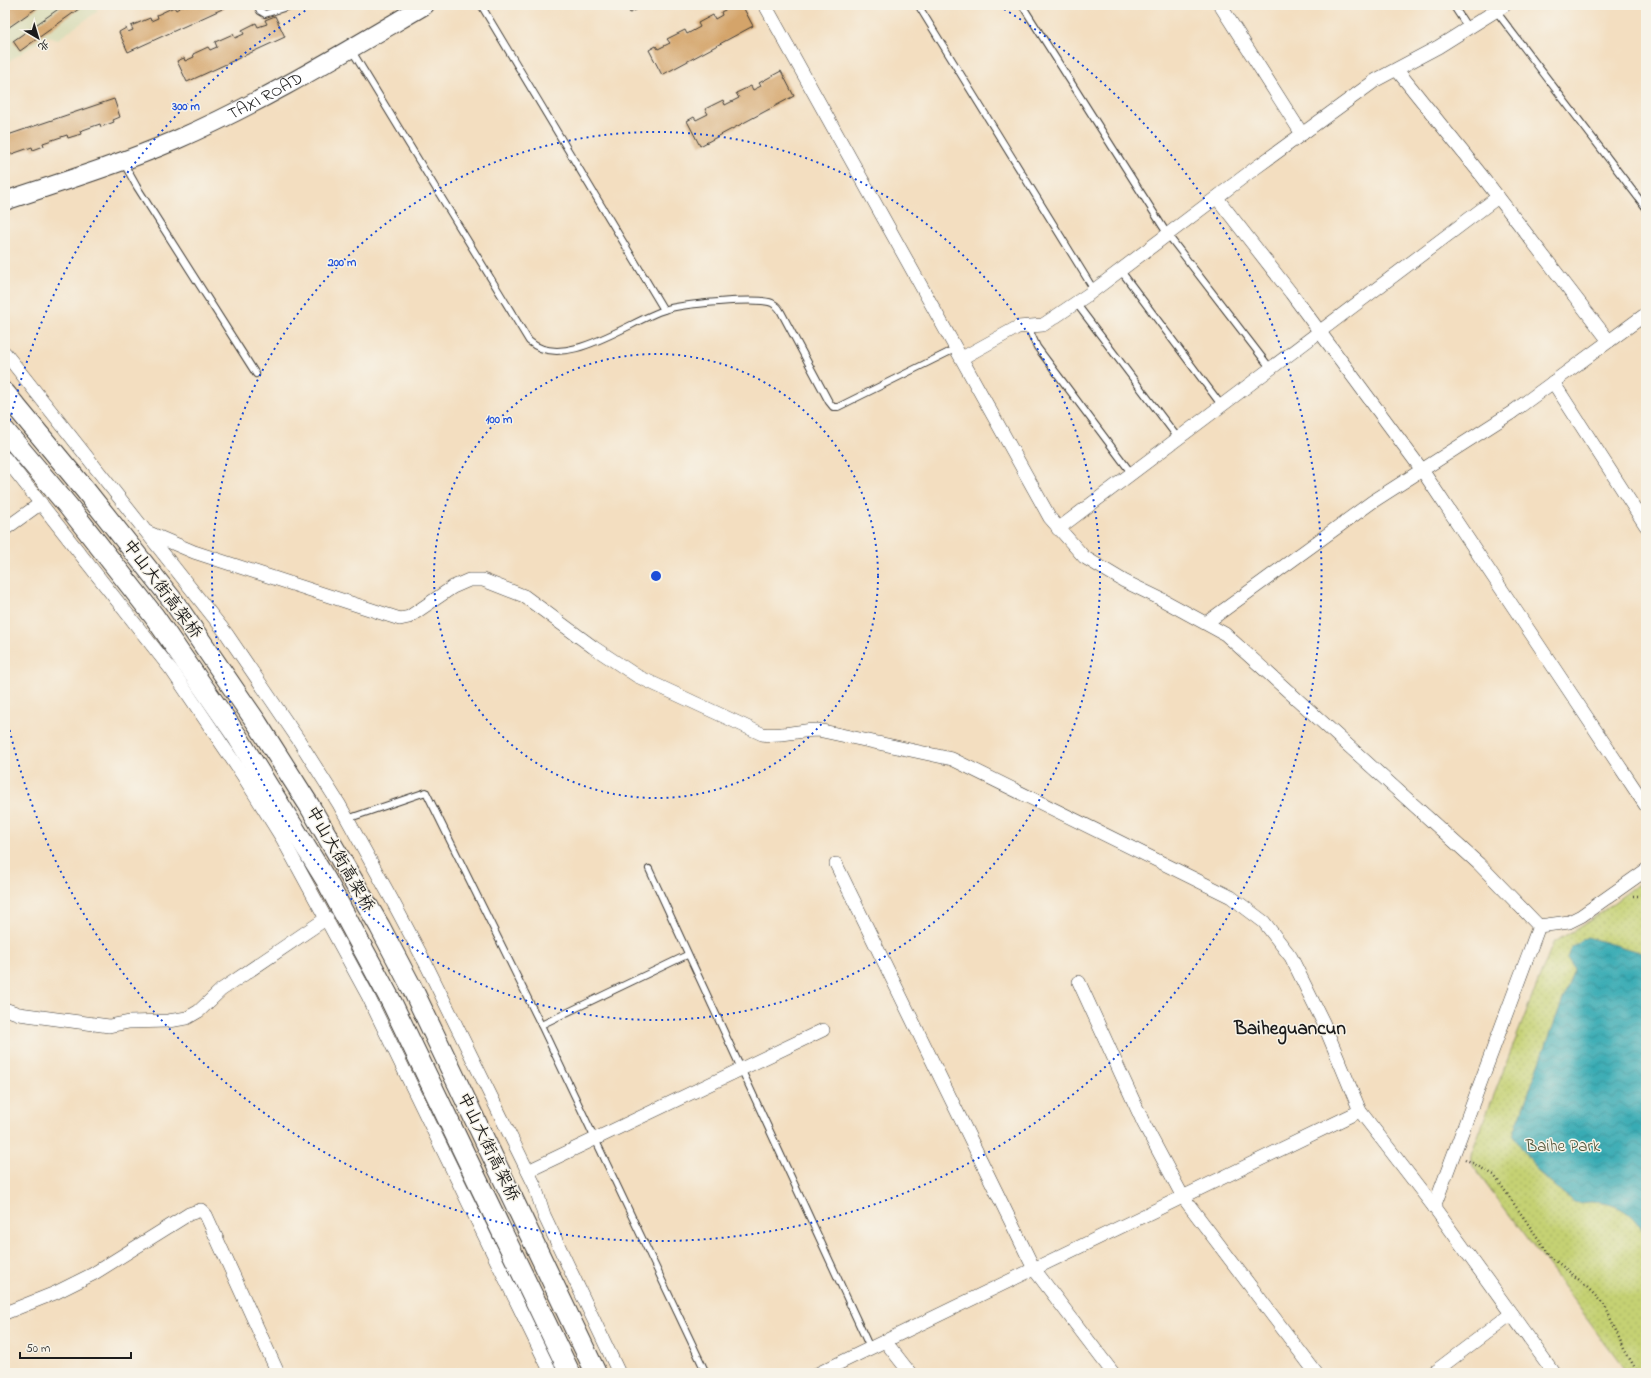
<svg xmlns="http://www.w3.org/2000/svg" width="1651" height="1378" font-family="'Indie Flower','LXGW WenKai TC',sans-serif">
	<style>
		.built { fill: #dcdebc }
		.green { fill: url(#green-dots); stroke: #707648 }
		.water { fill: url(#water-waves); stroke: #2a6468 }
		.building { fill: #d4a46b }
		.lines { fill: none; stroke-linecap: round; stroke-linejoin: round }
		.lane-casing { stroke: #3c3935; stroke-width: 8 }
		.street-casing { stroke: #3c3935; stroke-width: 14 }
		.secondary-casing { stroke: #3c3935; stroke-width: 20 }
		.primary-casing { stroke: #3c3935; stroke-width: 22 }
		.path { stroke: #3c3935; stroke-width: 2.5; stroke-dasharray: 1 3; stroke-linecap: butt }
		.lane { stroke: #fff; stroke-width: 6 }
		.street { stroke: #fff; stroke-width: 13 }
		.secondary { stroke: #fff; stroke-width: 18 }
		.primary { stroke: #fff; stroke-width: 20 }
		.ring { fill: none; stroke: #1d4ed8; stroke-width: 2; stroke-dasharray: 2 4 }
		.labels { text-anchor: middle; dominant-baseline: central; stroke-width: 3; stroke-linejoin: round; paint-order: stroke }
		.street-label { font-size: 17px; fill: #1c1c1c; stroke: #f7f3e8 }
		.park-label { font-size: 17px; fill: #4f5236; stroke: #f7f3e8 }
		.quarter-label { font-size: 19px; font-weight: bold; fill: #1c1c1c; stroke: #f7f3e8 }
		.centre { fill: #1d4ed8; stroke: #f7f3e8; stroke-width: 2 }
		.ring-label { font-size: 12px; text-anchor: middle; font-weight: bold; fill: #1d4ed8; stroke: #f7f3e8; stroke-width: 3; stroke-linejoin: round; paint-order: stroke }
	</style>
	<defs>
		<pattern id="green-dots" width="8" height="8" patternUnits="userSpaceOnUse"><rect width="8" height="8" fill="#c5d173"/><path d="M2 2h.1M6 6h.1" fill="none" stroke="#a9b363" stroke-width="1.8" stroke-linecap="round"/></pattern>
		<pattern id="water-waves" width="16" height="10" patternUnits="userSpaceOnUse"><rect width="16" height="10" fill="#39abb4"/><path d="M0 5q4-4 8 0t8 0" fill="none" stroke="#2f8a92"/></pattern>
	</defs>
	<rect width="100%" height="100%" fill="#f7f3e8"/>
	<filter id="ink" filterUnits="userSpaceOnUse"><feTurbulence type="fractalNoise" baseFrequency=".025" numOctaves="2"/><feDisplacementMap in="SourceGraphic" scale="8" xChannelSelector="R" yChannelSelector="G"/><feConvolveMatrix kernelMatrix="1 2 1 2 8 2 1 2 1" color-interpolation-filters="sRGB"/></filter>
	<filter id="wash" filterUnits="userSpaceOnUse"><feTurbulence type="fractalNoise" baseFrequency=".012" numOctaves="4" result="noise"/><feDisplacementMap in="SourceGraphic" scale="16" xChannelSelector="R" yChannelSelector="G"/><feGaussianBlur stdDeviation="0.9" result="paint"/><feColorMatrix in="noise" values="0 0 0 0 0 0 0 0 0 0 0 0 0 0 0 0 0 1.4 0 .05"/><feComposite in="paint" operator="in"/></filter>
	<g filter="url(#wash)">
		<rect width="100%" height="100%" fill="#f3dec0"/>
		<polygon class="built" points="5,5 94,5 98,11 57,40 47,36 5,64"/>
		<polygon class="green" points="1646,878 1646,1373 1628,1373 1473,1166 1471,1154 1553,943 1591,920"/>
		<path class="water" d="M1587,937L1646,954V1239C1635,1214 1620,1203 1592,1202C1585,1202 1580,1204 1573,1202L1535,1168L1513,1135L1574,969L1567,958L1571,947Z"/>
		<g id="blocks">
			<g class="building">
				<polygon points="5,5 41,5 5,30"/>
				<polygon points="64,5 83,6 20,51 13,41"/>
				<polygon points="184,5 231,5 128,52 119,32 126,28 128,32 133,30 131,26 150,18 151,21 158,18 157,15 174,7 176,10"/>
				<polygon points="626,5 646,5 630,13"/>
				<polygon points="735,5 742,5 753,26 662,75 649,50 656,46 658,49 670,43 667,39 685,30 687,34 700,27 698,23 713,15 715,19 722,15 721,12"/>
				<polygon points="275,16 285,37 187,82 177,61 184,58 185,61 194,57 193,54 208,47 210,50 217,47 215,42 233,34 235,38 244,34 242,30 256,23 258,27 267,24 265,20"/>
				<polygon points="781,71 794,96 700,146 687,121 694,117 696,120 708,114 705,109 723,100 725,105 739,98 736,93 751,86 753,90 761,86 759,83"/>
				<polygon points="114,99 120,117 113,120 114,122 101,127 100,124 80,131 81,134 68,138 67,135 43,143 44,146 33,150 32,147 9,155 10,157 5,159 5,136"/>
			</g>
		</g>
	</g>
	<g filter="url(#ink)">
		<use href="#blocks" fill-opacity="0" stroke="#3c3935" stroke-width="1"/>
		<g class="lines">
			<g class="lane-casing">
				<g id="lane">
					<polyline points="257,5 260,11 265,14 293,5"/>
					<polyline points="481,5 664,310"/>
					<polyline points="918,5 1094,290"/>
					<polyline points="1022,5 1168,235 1271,369"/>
					<polyline points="1453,5 1468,28"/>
					<polyline points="1496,11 1646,208"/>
					<path d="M352,51L529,341C563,372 628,322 664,310C680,304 758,297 772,303C776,305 779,308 781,312L829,402L833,407H838L957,348"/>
					<polyline points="123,162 137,187 256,374"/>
					<polyline points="1121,271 1222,406"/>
					<polyline points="1076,303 1178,438"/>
					<polyline points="1028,327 1037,347 1132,474"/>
					<polyline points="347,819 426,792 541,1025 706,1373"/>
					<polyline points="649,869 870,1348"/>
					<polyline points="541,1025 687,955"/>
				</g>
			</g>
			<g class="street-casing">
				<g id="street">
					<polyline points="765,5 1050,518 1084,557 1124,581 1161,599 1225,634 1479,864 1539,926 1569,922 1581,916 1646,870"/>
					<polyline points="1220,5 1302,134"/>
					<polyline points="1397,70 1482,176 1609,341"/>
					<polyline points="1217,198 1291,293 1422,470 1646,806"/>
					<polyline points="5,353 226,633 298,739 339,804 392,900 427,966 535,1186 544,1215 619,1373"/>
					<polyline points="962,358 1018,327 1043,325 1089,294 1254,169 1376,80 1438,47 1505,5"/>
					<polyline points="1553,382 1646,526"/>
					<polyline points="5,458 173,672 242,774 282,838 368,996 551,1373"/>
					<polyline points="5,529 41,503"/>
					<polyline points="1058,529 1498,197"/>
					<path d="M147,532L194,552L400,619L409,617L453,587L469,580H483L524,596L593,647L637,676L762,734C780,737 799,730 818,730L952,759L1231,897L1264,922L1291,957L1323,1022L1360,1111L1434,1207L1554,1373"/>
					<polyline points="1206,623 1372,502 1511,413 1646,314"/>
					<polyline points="836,864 1034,1269 1113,1373"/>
					<polyline points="1079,982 1144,1124 1183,1197 1316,1373"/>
					<polyline points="5,1009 19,1014 109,1026 129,1022 168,1021 187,1018 199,1011 221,990 327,918"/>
					<polyline points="528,1171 823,1030"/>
					<polyline points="1434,1207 1539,926"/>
					<polyline points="5,1313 55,1293 93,1274 189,1214 201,1210 206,1215 278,1373"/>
					<polyline points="885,1341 910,1373"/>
					<polyline points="819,1373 1360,1111"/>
					<polyline points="1433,1373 1511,1314"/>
				</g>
			</g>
			<g class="secondary-casing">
				<g id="secondary">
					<path id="s1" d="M5,201C62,182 120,164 176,140C263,102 343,53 425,5"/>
				</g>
			</g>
			<g class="primary-casing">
				<g id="primary">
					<polyline points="5,393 86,491 174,602 257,723 309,805 380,927 413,990 596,1373"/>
					<polyline points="5,431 68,506 154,616 237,736 326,880 391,1001 570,1373"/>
				</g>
			</g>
			<g class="path">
				<polyline points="1633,896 1646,896"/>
				<polyline points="1465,1159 1494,1175 1551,1257 1583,1283 1605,1306 1624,1349 1638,1373"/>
			</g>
			<use href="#lane" class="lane"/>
			<use href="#street" class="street"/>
			<use href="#secondary" class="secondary"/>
			<use href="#primary" class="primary"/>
		</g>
	</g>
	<g class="ring">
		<circle cx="656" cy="576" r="222"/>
		<circle cx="656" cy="576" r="444"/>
		<path d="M6 438A665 665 0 0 1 313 6M999 6A665 665 0 1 1 6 714"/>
	</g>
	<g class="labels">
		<g class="street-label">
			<text stroke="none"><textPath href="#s1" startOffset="281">TAXI ROAD</textPath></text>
			<text transform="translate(162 589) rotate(53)">中山大街高架桥</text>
			<text transform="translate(340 859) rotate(60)">中山大街高架桥</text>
			<text transform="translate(488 1147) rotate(64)">中山大街高架桥</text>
		</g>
		<g class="park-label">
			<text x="1563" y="1146">Baihe Park</text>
		</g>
		<g class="quarter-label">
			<text x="1290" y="1029">Baiheguancun</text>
		</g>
	</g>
	<circle cx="656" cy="576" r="6" class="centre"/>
	<g class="ring-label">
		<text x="186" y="110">300 m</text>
		<text x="342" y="266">200 m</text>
		<text x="499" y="423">100 m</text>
	</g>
	<rect width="1651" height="1378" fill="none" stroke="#f7f3e8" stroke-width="20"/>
	<g transform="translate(38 38) rotate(142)" stroke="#f7f3e8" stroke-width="3" paint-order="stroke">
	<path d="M0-3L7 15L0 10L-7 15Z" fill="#1c1c1c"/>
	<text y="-6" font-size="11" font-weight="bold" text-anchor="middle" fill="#1c1c1c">北</text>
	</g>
	<path d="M20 1352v6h111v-6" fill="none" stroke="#1c1c1c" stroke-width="2"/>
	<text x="26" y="1352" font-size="12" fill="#1c1c1c" stroke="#f7f3e8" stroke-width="3" paint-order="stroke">50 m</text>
</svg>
